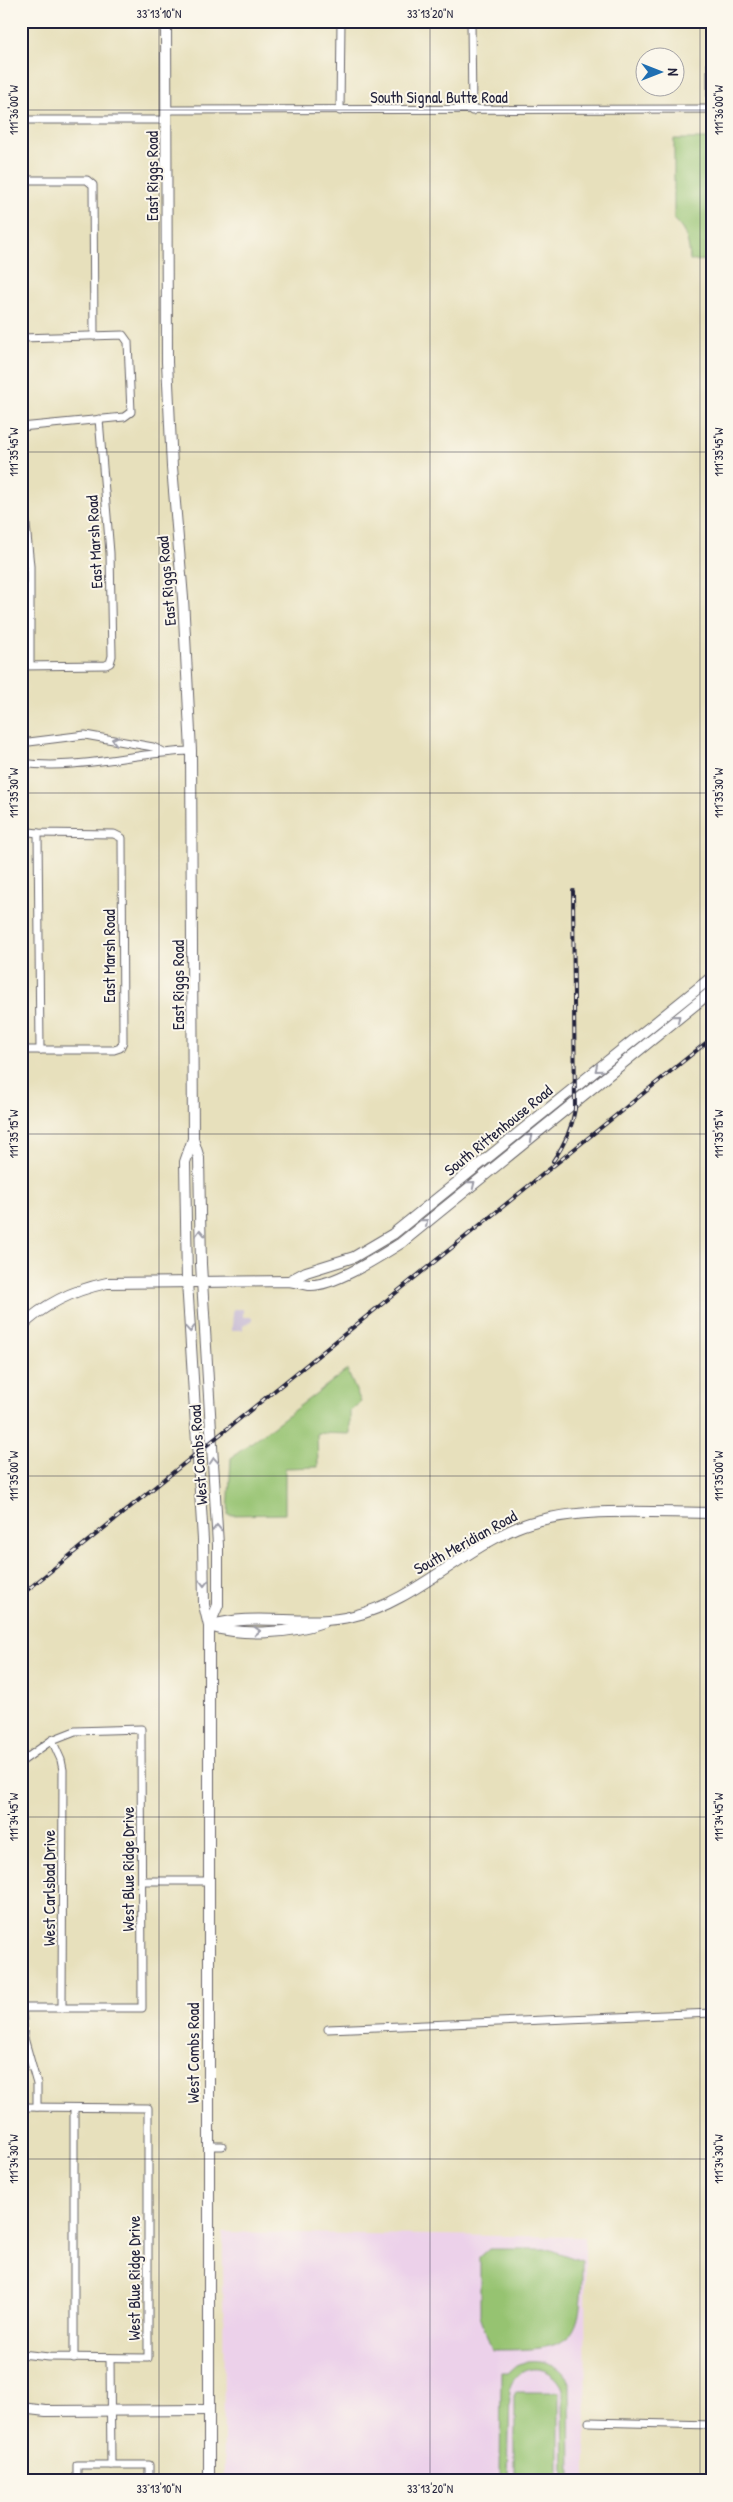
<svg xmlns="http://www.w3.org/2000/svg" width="733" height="2502" font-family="'Patrick Hand',sans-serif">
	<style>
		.built { fill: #ecd1ea }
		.industrial { fill: #cbbfd5 }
		.green { fill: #96c371; stroke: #5c7256 }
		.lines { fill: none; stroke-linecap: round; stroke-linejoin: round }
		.street-casing { stroke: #676468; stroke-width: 9 }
		.secondary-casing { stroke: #676468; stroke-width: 12 }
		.primary-casing { stroke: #676468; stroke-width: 12 }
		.street { stroke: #fff; stroke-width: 7 }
		.secondary { stroke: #fff; stroke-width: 10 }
		.primary { stroke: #fff; stroke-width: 10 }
		.rail-casing { stroke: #22223b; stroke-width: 4 }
		.rail { stroke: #fbf7ec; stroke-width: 2; stroke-dasharray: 5.5; stroke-linecap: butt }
		.oneway { stroke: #9c9ca7 }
		.ticks { fill: none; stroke: #22223b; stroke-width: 1; stroke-opacity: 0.45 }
		.labels { text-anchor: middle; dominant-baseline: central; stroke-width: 4; stroke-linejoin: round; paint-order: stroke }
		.street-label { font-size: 16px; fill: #22223b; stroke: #fbf7ec }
		.neatline { fill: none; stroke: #22223b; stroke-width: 2 }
		.ticks-label { font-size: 12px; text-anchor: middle; fill: #22223b }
	</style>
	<rect width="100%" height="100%" fill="#fbf7ec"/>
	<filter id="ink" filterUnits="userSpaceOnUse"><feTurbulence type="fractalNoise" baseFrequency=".02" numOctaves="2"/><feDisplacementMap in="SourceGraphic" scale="10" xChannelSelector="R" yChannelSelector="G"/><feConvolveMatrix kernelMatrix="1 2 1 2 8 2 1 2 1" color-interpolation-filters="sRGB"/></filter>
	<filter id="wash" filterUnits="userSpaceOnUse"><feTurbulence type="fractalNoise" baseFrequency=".0096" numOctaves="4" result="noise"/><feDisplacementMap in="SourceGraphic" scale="20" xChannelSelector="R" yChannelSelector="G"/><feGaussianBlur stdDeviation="1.12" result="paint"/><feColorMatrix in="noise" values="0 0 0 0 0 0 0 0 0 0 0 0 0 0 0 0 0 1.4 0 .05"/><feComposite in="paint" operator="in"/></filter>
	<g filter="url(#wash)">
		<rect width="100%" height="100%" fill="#e7e0bc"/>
		<polygon class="built" points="223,2232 585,2237 586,2481 224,2481"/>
		<polygon class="industrial" points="233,1309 243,1309 243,1317 252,1317 252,1321 243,1326 243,1330 232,1330"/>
		<g class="green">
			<path d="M674,139H712V260L690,261C689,243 687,232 674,220Z"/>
			<polygon points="347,1370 361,1402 350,1411 350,1434 317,1433 318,1467 285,1468 285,1514 228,1515 231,1458"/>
			<path d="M489,2249H548L582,2261C582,2344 575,2350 492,2350L480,2316V2257Z"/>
			<path d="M527,2361C546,2359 563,2366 570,2384L571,2481H564L563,2389C553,2364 520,2361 510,2387L508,2481H500L501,2373H508L517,2365Z"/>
			<rect x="515" y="2392" width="44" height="89"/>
		</g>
	</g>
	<g filter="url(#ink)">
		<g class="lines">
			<g class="street-casing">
				<g id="street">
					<polyline points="471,21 472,111"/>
					<polyline points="711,109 711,21"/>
					<polyline points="166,110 712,109"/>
					<polyline points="340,111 341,21"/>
					<polyline points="21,120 166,120"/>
					<polyline points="21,180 87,180 93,185 94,336"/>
					<polyline points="21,338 123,335 128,342 131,412 124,417 21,427"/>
					<polyline points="21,473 30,566 30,665"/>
					<polyline points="21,666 106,665 110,663 112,656 110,553 99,419"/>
					<polyline points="21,743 85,735 153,747 162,751"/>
					<path d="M21,763C79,771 135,752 191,751"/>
					<polyline points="21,831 38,833 114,834 122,838 123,1042 120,1048 114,1050 21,1050"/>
					<polyline points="38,833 40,1050"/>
					<polyline points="52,1740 61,1760 63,1770 62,2008"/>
					<polyline points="21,1762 52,1740 75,1731 141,1729 142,2008 21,2008"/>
					<polyline points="142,1881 208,1881"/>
					<polyline points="22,2008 24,2038 37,2084 37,2107"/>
					<polyline points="328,2029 712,2013"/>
					<polyline points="21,2107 148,2108 148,2358 49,2357 21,2354"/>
					<polyline points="74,2108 74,2358"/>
					<polyline points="208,2146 222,2146"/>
					<polyline points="110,2358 111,2465"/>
					<polyline points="589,2422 712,2425"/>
					<polyline points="77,2481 77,2465 149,2465 149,2481"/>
				</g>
			</g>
			<g class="secondary-casing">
				<g id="secondary">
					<polyline points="289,1281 306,1272 354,1257 393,1234 712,977"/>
					<path d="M21,1327C45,1303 74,1290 107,1283L289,1281C296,1282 302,1284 309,1285C333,1287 380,1256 401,1243L712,991"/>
					<path d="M209,1626C256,1611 306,1628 353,1616C410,1603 461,1551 516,1528C570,1505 652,1513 712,1513"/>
					<path d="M209,1626C242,1636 291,1634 323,1622"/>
					<polyline points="21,2408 46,2411 209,2410"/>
				</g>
			</g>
			<g class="primary-casing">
				<g id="primary">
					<polyline points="166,21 167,362 172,467 183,598 191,751 193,1139 199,1158 201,1264 218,1545 218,1605 209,1626"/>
					<polyline points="193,1139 185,1162 187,1281 203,1540 204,1605 209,1626 209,2481"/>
				</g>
			</g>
			<use href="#street" class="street"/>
			<use href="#secondary" class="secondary"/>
			<use href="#primary" class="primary"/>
			<g class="rail-casing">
				<g id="rail">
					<path d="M553,1161C565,1144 572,1129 575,1109L573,891"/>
					<polyline points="21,1595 712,1038"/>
				</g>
			</g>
			<use href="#rail" class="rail"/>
		</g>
		<defs><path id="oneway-chevron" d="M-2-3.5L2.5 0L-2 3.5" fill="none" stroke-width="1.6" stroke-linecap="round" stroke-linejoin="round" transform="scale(1.25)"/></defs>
		<g class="oneway">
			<use href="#oneway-chevron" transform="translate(115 740) rotate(-166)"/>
			<use href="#oneway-chevron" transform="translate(677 1018) rotate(-39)"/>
			<use href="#oneway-chevron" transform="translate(598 1069) rotate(141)"/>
			<use href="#oneway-chevron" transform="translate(530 1137) rotate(-39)"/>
			<use href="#oneway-chevron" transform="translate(472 1184) rotate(-39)"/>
			<use href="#oneway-chevron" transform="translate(425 1222) rotate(-39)"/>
			<use href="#oneway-chevron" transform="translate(200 1233) rotate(-92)"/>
			<use href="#oneway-chevron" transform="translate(190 1329) rotate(86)"/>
			<use href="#oneway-chevron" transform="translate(214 1461) rotate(-94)"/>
			<use href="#oneway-chevron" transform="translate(217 1528) rotate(-92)"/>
			<use href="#oneway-chevron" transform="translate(204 1583) rotate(90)"/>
			<use href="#oneway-chevron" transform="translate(257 1631) rotate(-2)"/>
		</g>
	</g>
	<path class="ticks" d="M159,21V2481M430,21V2481M700,21V2481M21,110H712M21,452H712M21,793H712M21,1134H712M21,1476H712M21,1817H712M21,2159H712"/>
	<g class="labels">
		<g class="street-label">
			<text x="439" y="97">South Signal Butte Road</text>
			<text transform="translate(152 176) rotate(-90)">East Riggs Road</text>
			<text transform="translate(94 542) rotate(-93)">East Marsh Road</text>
			<text transform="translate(166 581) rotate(-95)">East Riggs Road</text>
			<text transform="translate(109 956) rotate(-90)">East Marsh Road</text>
			<text transform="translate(178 985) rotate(-90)">East Riggs Road</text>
			<text transform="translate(498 1130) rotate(-39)">South Rittenhouse Road</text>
			<text transform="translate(198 1455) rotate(-94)">West Combs Road</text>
			<text transform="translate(465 1542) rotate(-29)">South Meridian Road</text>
			<text transform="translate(128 1869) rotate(-90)">West Blue Ridge Drive</text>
			<text transform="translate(49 1888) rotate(-90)">West Carlsbad Drive</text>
			<text transform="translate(193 2053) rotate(-90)">West Combs Road</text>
			<text transform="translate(134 2278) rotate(-90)">West Blue Ridge Drive</text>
		</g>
	</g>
	<rect width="733" height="2502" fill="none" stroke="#fbf7ec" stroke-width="55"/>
	<g transform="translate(660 72) rotate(90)"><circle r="24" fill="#fbf7ec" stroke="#a4a2a5"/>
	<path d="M0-4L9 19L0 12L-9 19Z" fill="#1f6fb2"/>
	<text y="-8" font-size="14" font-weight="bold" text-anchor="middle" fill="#22223b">N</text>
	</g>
	<rect x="28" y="28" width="678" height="2446" class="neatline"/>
	<g class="ticks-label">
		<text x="159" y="18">33°13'10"N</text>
		<text x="430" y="18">33°13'20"N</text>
		<text transform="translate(719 110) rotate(-90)" y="4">111°36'00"W</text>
		<text transform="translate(14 110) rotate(-90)" y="4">111°36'00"W</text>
		<text transform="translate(719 452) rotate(-90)" y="4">111°35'45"W</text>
		<text transform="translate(14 452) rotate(-90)" y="4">111°35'45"W</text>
		<text transform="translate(14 793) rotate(-90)" y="4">111°35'30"W</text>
		<text transform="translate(719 793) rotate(-90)" y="4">111°35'30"W</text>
		<text transform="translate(719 1134) rotate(-90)" y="4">111°35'15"W</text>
		<text transform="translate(14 1134) rotate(-90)" y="4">111°35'15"W</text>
		<text transform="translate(719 1476) rotate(-90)" y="4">111°35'00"W</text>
		<text transform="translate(14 1476) rotate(-90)" y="4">111°35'00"W</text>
		<text transform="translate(719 1817) rotate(-90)" y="4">111°34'45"W</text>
		<text transform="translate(14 1817) rotate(-90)" y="4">111°34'45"W</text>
		<text transform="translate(719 2159) rotate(-90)" y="4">111°34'30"W</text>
		<text transform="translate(14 2159) rotate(-90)" y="4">111°34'30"W</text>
		<text x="159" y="2493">33°13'10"N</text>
		<text x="430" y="2493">33°13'20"N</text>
	</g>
</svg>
